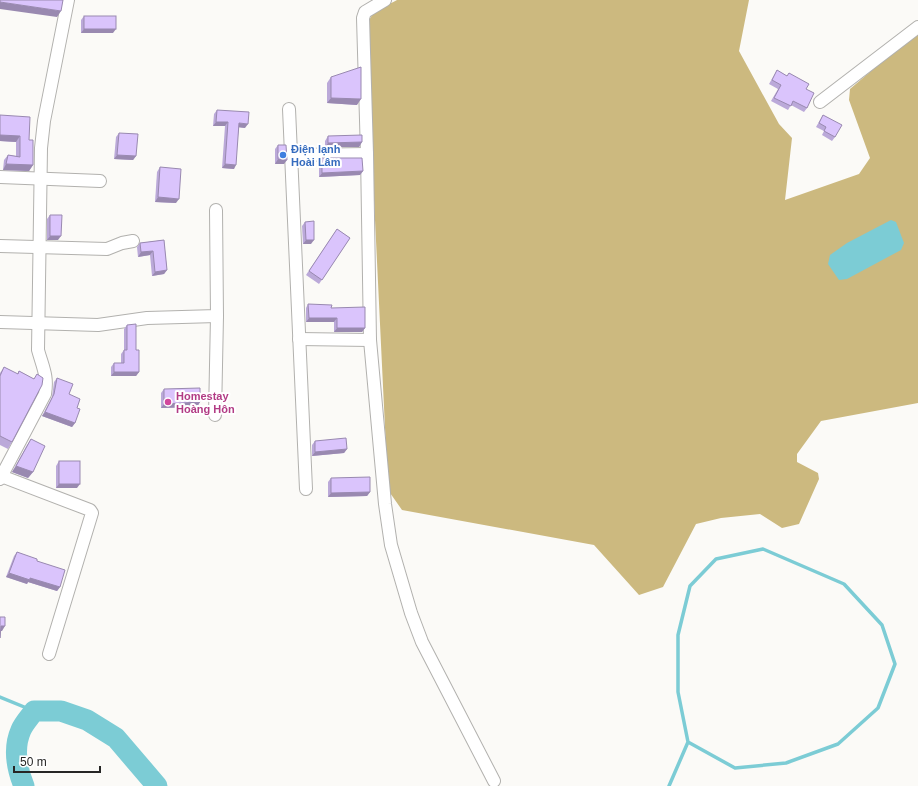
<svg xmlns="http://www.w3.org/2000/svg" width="918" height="786" font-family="Helvetica,sans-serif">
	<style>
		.forest { fill: #ccb97f }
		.water { fill: #7cccd5 }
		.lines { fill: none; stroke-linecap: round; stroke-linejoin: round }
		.stream { stroke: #7cccd5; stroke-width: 3.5 }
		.river { stroke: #7cccd5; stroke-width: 21 }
		.minor-casing { stroke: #b2b1ae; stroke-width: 14 }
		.minor { stroke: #fff; stroke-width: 12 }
		.wall { fill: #bba9d9 }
		.shaded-wall { fill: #9989b0 }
		.building { fill: #dac4fc; stroke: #9989b0 }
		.shop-dot { fill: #3f7fe0; stroke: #fff; stroke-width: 1.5 }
		.hotel-dot { fill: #d1479c; stroke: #fff; stroke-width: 1.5 }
		.labels { text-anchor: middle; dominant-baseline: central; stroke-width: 4; stroke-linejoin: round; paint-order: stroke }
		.shop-label { font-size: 11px; font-weight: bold; fill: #366cbe; stroke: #fff; text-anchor: start }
		.hotel-label { font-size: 11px; font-weight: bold; fill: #b23c85; stroke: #fff; text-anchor: start }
	</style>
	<rect width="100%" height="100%" fill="#fbfaf7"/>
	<path class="forest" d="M397,0H749L739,51L779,124L792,138L785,200L859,174L870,158L849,100L850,89L918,31V403L821,421L797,454V462L818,473L819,479L799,524L782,528L760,514L721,518L696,524L663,587L639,595L594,545L402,510L388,490L366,33C370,9 377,11 397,0Z"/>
	<polygon class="water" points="891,220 896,222 904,243 901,250 847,279 839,280 828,264 830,255 847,243"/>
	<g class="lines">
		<g class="stream">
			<polyline points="0,697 34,711"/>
			<polyline points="669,786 688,742 678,692 678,635 690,586 716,559 763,549 844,584 882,625 895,664 878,708 838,744 786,763 735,768 688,742"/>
		</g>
		<path class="river" d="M24,786C17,769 13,748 21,730C24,723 30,717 34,711H61L87,720L116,738L157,786"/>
		<g class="minor-casing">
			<g id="minor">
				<polyline points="385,0 365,12 363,18 367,154 370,340 385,504 391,545 411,613 422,642 494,781"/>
				<polyline points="820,102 918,27"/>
				<polyline points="289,109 306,489"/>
				<polyline points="291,155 367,154"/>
				<polyline points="0,177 100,181"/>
				<polyline points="0,246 107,249 122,243 133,241"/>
				<polyline points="0,322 98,325 147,318 217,316 216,210"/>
				<polyline points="299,339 370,340"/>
				<polyline points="215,415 217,316"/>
				<polyline points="1,476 90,510 92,513 49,654"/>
				<path d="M0,479L45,394C48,376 43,368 38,350L41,148L44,121L68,0"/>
			</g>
		</g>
		<use href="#minor" class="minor"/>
	</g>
	<g class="wall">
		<polygon points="84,16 113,33 81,33 81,20"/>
		<polygon points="777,70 787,76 789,73 806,89 807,108 804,112 791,105 788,110 771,101 778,89 769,84"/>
		<polygon points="331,77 357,105 327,103 327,83"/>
		<polygon points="217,110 245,128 239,127 234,169 222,168 225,126 213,126 214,114"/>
		<polygon points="0,115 29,140 33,165 29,171 3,170 4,160 8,155 16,156 16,142 0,141"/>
		<polygon points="823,115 835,137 832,141 822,135 824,131 816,127"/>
		<polygon points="119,133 136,156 133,160 114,159 116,137"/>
		<polygon points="328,136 362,142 359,147 325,147 325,141"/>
		<polygon points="278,145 284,164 275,164 275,149"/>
		<polygon points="322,158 363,171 360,175 319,177 319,162"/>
		<polygon points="160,167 176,203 155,202 157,172"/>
		<polygon points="50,215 58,240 47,240 47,219"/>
		<polygon points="305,222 311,244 303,244 302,226"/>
		<polygon points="337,229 350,238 319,284 306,275"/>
		<polygon points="164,240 167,270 164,274 152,276 150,255 138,257 137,247 140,243"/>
		<polygon points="308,304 331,308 365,328 362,332 334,332 334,322 306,322 306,308"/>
		<polygon points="127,325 136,350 139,372 136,376 111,376 111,367 114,363 121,363 121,354 124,350 124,329"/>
		<polygon points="4,367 17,374 19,371 34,379 37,374 12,442 8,449 0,445 0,373"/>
		<polygon points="57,378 69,394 75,423 72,427 42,416 52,397 54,382"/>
		<polygon points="164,389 200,402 197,407 161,408 161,393"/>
		<polygon points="31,439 33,472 28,478 12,472 27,445"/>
		<polygon points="315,441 347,449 344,453 312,456 312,445"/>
		<polygon points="59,461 77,488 56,488 56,466"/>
		<polygon points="331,478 370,492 367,496 328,497 328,482"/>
		<polygon points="17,552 37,561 60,587 57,591 28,582 27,584 6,577 14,556"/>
	</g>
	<g class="shaded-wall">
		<polygon points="0,2 61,11 57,17 0,9"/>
		<polygon points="84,29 116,29 113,33 81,33"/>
		<polygon points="331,98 361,99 357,105 327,103"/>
		<polygon points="216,122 228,122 225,126 213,126"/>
		<polygon points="239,123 248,124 245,128 236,127"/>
		<polygon points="0,135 20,136 16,142 0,141"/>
		<polygon points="362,142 359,147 325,147 328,143"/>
		<polygon points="117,155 136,156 133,160 114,159"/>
		<polygon points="278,159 287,160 284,164 275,164"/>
		<polygon points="6,164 33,165 29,171 3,170"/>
		<polygon points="225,164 236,165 234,169 222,168"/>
		<polygon points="363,171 360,175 319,177 322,173"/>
		<polygon points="158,197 179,199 176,203 155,202"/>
		<polygon points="50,236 61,236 58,240 47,240"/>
		<polygon points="306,240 314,240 311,244 303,244"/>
		<polygon points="153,251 150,255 138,257 141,252"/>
		<polygon points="167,270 164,274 152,276 155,272"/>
		<polygon points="309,318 337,318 334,322 306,322"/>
		<polygon points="337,328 365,328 362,332 334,332"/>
		<polygon points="114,372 139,372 136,376 111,376"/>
		<polygon points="200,402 197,407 161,408 164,404"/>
		<polygon points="45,412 75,423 72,427 42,416"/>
		<polygon points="347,449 344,453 312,456 315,452"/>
		<polygon points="16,466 33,472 28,478 12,472"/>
		<polygon points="59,484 80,484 77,488 56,488"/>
		<polygon points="370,492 367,496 328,497 331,493"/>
		<polygon points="9,573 30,578 60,587 57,591 28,582 27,584 6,577"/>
		<polygon points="1,626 5,626 2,631 0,631"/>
	</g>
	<g class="building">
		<polygon points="0,0 63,0 61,11 0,2"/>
		<rect x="84" y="16" width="32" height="13"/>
		<polygon points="361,67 361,99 331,98 331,77"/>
		<polygon points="777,70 787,76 789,73 809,84 806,89 814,93 807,108 793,101 791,106 774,98 781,85 772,80"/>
		<polygon points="217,110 249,112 248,124 239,123 236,165 225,164 228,122 216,122"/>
		<polygon points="0,115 30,117 29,140 33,140 33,165 6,164 8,155 20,157 20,136 0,135"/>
		<polygon points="823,115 842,125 835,137 824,131 826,127 819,123"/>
		<polygon points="119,133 138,134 136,156 117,155"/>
		<polygon points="362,135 362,142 328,143 328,136"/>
		<polygon points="278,145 286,145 287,160 278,159"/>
		<polygon points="322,158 362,158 363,171 322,173"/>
		<polygon points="160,167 181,169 179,199 158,197"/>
		<polygon points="50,215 62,215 61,236 50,236"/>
		<polygon points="314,221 314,240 306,240 305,222"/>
		<polygon points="337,229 350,238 322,280 309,271"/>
		<polygon points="164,240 167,270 155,272 153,251 141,252 140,243"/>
		<polygon points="308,304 332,305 331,308 365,307 365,328 337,328 337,318 309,318"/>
		<polygon points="136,324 136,350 139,350 139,372 114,372 114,363 124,363 124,350 127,350 127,325"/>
		<polygon points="4,367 18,374 19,371 34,379 37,374 43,378 42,385 12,442 0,436 0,376"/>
		<polygon points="57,378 73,384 69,394 80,399 77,408 80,409 75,423 45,412 54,394"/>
		<polygon points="200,388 200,402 164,404 164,389"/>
		<polygon points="346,438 347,449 315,452 315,441"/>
		<polygon points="31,439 45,446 33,472 16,466"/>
		<rect x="59" y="461" width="21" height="23"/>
		<polygon points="370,477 370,492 331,493 331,478"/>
		<polygon points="17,552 37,559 37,561 65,570 60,587 30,578 30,580 9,573"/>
		<polygon points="0,617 5,617 5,626 1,626 0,638"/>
	</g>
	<circle class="shop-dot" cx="283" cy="155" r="4"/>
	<circle class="hotel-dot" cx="168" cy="402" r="4"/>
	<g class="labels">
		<g class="shop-label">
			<text x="291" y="149">Điện lạnh<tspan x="291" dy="13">Hoài Lâm</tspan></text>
		</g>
		<g class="hotel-label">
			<text x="176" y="396">Homestay<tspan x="176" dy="13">Hoàng Hôn</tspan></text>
		</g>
	</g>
	<path d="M14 766v6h86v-6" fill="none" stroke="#262625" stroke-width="2"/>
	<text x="20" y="766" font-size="12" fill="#262625" stroke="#ffffff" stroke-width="3" paint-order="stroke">50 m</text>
</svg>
